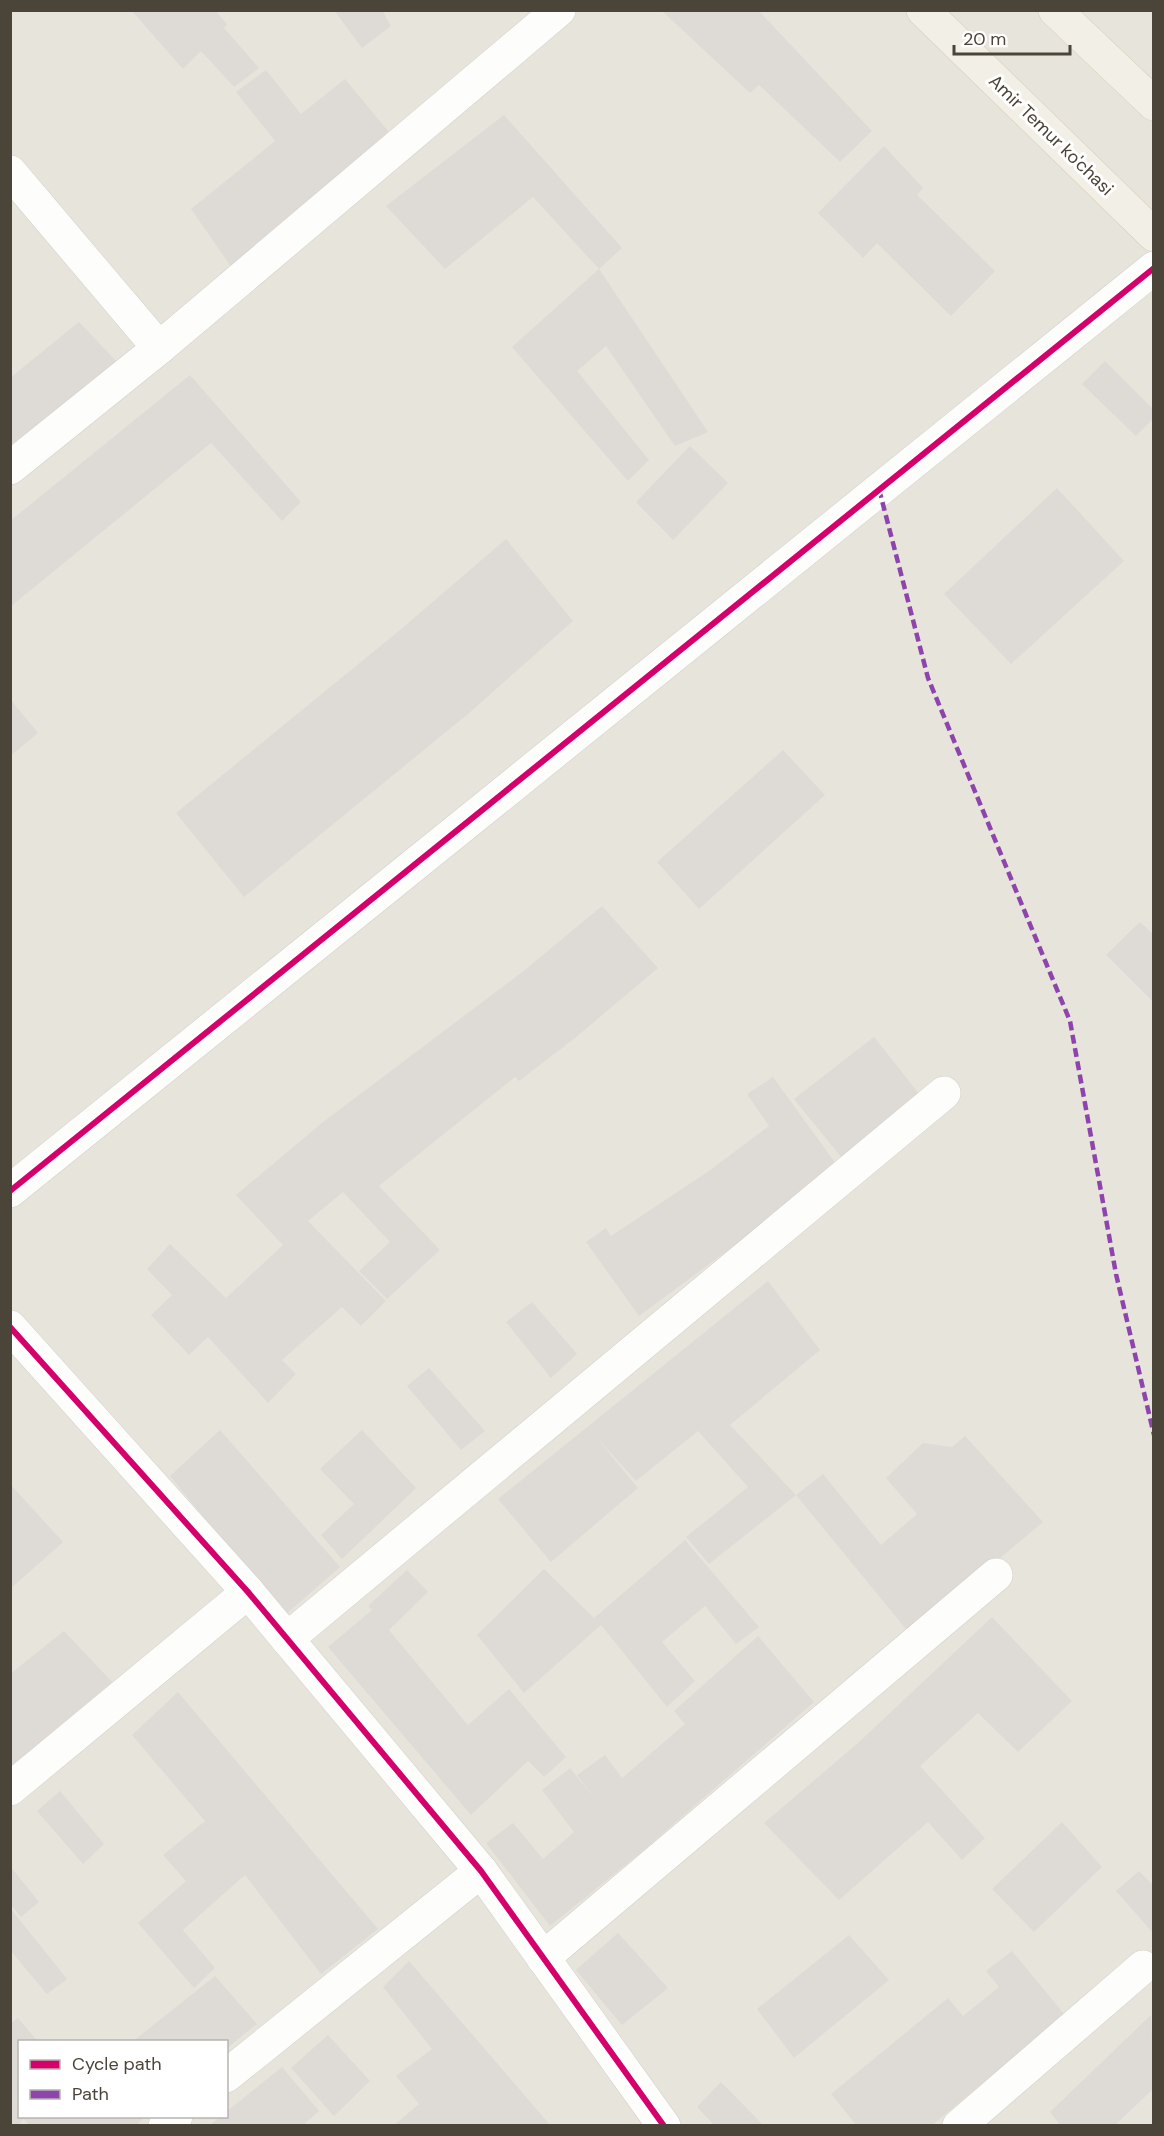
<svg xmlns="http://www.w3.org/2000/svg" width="1164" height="2136" font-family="'DM Sans',sans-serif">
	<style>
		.residential { fill: #e7e4dc; fill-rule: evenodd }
		.building { fill: #dedbd6 }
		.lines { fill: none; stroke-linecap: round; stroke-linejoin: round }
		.minor-casing { stroke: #d2d0cb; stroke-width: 34 }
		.major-casing { stroke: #d6cebb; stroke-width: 34 }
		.minor { stroke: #fdfdfc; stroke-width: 33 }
		.major { stroke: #f2efe6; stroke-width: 33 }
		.quiet { stroke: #8e44ad; stroke-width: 4.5; stroke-dasharray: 9 4.5; stroke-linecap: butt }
		.cycleway-casing { stroke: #fff; stroke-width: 10 }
		.cycleway { stroke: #d6006c; stroke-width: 6 }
		.labels { text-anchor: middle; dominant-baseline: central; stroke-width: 6; stroke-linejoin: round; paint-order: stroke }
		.street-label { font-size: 18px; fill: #4b4439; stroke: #fff }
	</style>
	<rect width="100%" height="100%" fill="#f4f2ee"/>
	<path class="residential" d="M11,11H1153V2125L11,2126ZM20,2042H226V2116H20Z"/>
	<g class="building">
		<polygon points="131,10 215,10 227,24 224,28 259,68 234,87 201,51 183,69"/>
		<polygon points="334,10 382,10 391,26 362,48"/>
		<polygon points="661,10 758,10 872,131 840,162 759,85 750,93"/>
		<polygon points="266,70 301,114 345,79 398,143 237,275 191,209 275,141 236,92"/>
		<polygon points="504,115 622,248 599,269 533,197 445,269 386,206"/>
		<polygon points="884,146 923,188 917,195 995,271 951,316 877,243 863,258 818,213"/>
		<polygon points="599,269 708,432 675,446 606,346 577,371 649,460 628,481 512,347"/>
		<polygon points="79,322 117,362 10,450 10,378"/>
		<polygon points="1105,361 1154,410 1154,418 1136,436 1082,384"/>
		<polygon points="190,375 301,502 282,521 211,443 10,607 10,521"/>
		<polygon points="690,446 728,483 673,540 636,502"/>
		<polygon points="1057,488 1124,561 1011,664 944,594"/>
		<polygon points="506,539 573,621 468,714 244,897 176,813 400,630"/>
		<polygon points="10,699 38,733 10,756"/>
		<polygon points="783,750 825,795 699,909 657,862"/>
		<polygon points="602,906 658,968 575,1038 519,1081 515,1077 379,1186 440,1250 387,1299 359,1271 390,1242 343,1192 308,1221 386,1301 361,1326 342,1307 282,1360 296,1374 268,1403 208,1337 189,1355 151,1315 172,1295 147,1269 170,1244 226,1298 283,1245 236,1195 323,1122 521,973"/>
		<polygon points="1140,922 1154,935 1154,1003 1106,955"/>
		<polygon points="874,1037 920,1095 842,1158 794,1099"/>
		<polygon points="773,1077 839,1168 639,1316 586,1242 606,1228 611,1236 709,1171 769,1126 747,1094"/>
		<polygon points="768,1281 820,1350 730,1425 796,1495 709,1564 686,1537 748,1487 698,1431 636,1481 596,1437 638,1488 551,1562 498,1499"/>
		<polygon points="532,1302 577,1354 551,1378 506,1322"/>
		<polygon points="429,1368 485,1431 461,1450 407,1386"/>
		<polygon points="220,1430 340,1567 284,1616 170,1476"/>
		<polygon points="362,1430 416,1488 342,1559 321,1535 354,1504 320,1469"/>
		<polygon points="965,1436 1043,1522 910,1634 796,1495 823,1474 881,1545 917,1514 886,1478 923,1443 952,1447"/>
		<polygon points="10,1484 63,1542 10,1589"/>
		<polygon points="685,1540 759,1627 736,1644 705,1606 662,1642 695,1681 667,1707 601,1625 524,1693 477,1635 544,1569 594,1618"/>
		<polygon points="407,1570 428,1592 389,1630 468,1725 509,1689 566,1757 544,1777 528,1761 471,1815 328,1647 372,1610 368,1606"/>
		<polygon points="992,1617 1072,1701 1018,1752 978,1713 920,1766 985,1838 962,1860 928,1822 839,1900 764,1823 858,1743"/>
		<polygon points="64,1631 112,1682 10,1768 10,1674"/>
		<polygon points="758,1636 814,1702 639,1854 550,1926 486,1843 513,1823 543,1859 574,1832 542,1790 570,1768 595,1799 577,1775 605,1755 622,1778 685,1724 674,1711"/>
		<polygon points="178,1692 378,1929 321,1974 245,1875 183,1930 215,1968 194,1988 138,1923 186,1881 163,1855 205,1821 132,1735"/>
		<polygon points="60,1791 104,1844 83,1864 37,1811"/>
		<polygon points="1062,1822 1102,1867 1034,1932 992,1889"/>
		<polygon points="10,1866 39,1902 21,1917 10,1904"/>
		<polygon points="1139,1871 1154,1886 1154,1934 1116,1891"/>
		<polygon points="10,1908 67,1979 47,1994 10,1950"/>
		<polygon points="618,1933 668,1988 622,2025 576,1970"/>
		<polygon points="849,1935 889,1980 794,2058 757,2009"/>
		<polygon points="1012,1951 1065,2015 931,2126 857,2126 831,2094 948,1998 963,2016 999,1987 986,1971"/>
		<polygon points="409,1961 551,2126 393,2126 419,2104 396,2076 432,2049 383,1987"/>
		<polygon points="215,1976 257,2024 226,2049 226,2042 132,2042"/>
		<polygon points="1151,2015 1154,2088 1114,2126 1061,2126 1050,2112"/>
		<polygon points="18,2018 38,2042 20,2042 20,2116 146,2116 135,2126 30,2126 24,2119 16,2126 10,2126 10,2024"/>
		<polygon points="328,2035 370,2081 334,2116 291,2068"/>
		<polygon points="282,2067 319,2111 302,2126 209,2126 221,2116 226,2116 226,2112"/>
		<polygon points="721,2082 764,2126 715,2126 697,2107"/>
	</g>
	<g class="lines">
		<g class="minor-casing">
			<g id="minor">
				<polyline points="10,172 159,348"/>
				<polyline points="10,468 159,348 559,10"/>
				<polyline points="10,1191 1154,268"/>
				<polyline points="10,1327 248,1592 481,1871 664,2126"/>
				<polyline points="287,1639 944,1093"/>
				<polyline points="10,1789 248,1592"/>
				<polyline points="543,1958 996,1575"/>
				<polyline points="226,2076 481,1871"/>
				<polyline points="165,2126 176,2116"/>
				<polyline points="959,2126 1143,1967"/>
			</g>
		</g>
		<g class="major-casing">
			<g id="major">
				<polyline points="923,10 1154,235"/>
				<polyline points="1055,10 1154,104"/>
			</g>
		</g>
		<use href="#minor" class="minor"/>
		<use href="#major" class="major"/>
		<polyline class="quiet" points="879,489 928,678 1070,1021 1116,1274 1154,1435"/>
		<g class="cycleway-casing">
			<g id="cycleway">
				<polyline points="10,1191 1154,268"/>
				<polyline points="10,1327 248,1592 481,1871 664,2126"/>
			</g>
		</g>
		<use href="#cycleway" class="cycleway"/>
	</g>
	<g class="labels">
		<g class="street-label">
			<text transform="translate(1051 135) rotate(44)">Amir Temur ko'chasi</text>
		</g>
	</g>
	<rect width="1164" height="2136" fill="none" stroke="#4b4439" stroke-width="24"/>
	<rect x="18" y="2040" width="210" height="78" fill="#ffffff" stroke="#b7b4b0" stroke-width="1.5"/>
	<rect x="30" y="2060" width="30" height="9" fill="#d6006c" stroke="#b7b4b0" stroke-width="1.5"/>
	<text x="72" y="2070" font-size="18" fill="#4b4439">Cycle path</text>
	<rect x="30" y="2090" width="30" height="9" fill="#8e44ad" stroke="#b7b4b0" stroke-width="1.5"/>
	<text x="72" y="2100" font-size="18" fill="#4b4439">Path</text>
	<path d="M954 45v9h116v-9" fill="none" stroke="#4b4439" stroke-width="3"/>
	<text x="963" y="45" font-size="18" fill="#4b4439" stroke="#ffffff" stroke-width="4.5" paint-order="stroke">20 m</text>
</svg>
